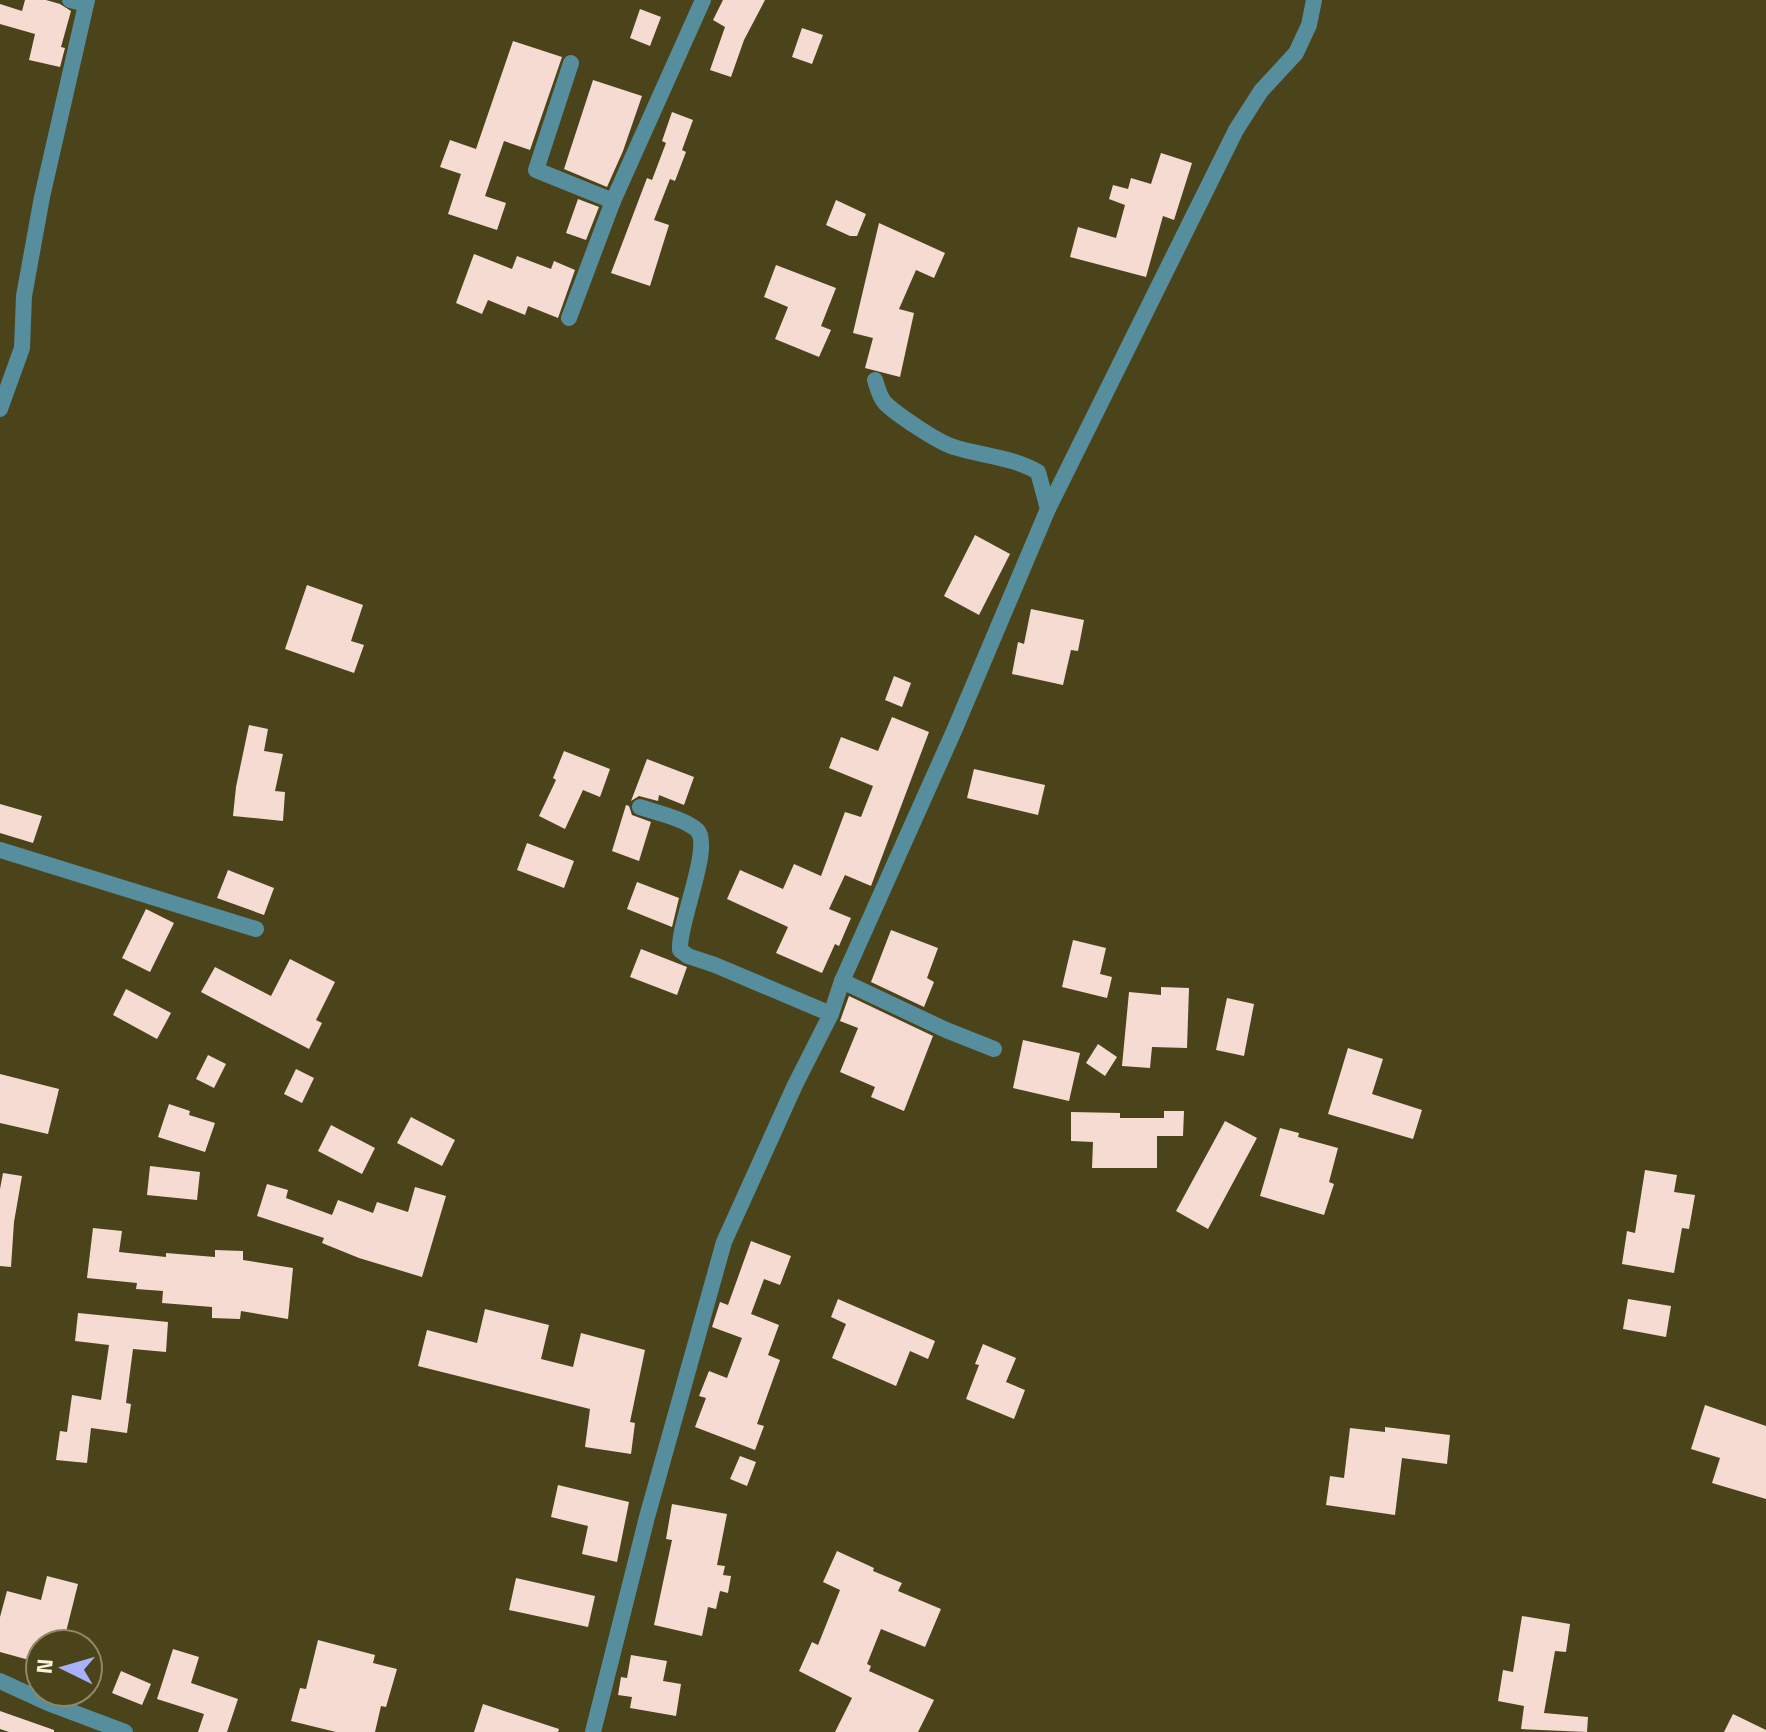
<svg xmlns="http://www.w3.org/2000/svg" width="1766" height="1732" font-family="'Titillium Web',sans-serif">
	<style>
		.building { fill: #f6dbd3 }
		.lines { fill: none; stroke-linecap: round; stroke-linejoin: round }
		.street { stroke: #568e9d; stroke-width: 16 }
	</style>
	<rect width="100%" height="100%" fill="#4b4319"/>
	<g class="building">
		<polygon points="25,0 46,0 60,4 71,11 61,47 65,48 60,67 29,60 35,34 0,24 0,4 22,11"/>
		<polygon points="723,0 765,0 744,40 731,77 710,70 725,27 713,20"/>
		<polygon points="640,9 661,17 650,46 630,38"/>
		<polygon points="802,28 823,35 812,64 792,57"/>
		<polygon points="513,41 562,57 530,150 504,141 485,196 506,203 497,230 448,214 461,174 440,167 450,140 476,149"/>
		<polygon points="593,80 642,96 623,151 607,187 564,169"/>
		<polygon points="672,112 693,120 682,150 686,152 675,181 670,179 654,220 669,225 650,286 611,273 647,178 652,180 666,143 662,141"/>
		<polygon points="1161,153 1192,163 1174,220 1163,216 1146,277 1070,257 1078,227 1116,238 1125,205 1109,199 1113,185 1128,189 1131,178 1151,184"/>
		<polygon points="578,199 599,207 586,240 566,233"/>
		<polygon points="836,200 866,214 857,236 850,236 826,225"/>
		<polygon points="879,223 945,253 934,278 916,270 899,309 914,313 900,377 865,368 873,338 853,333"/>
		<polygon points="474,254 512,269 517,256 551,269 554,261 575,270 558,318 528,306 525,315 488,300 482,314 456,303"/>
		<polygon points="776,265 836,288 821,326 831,330 819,357 775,339 788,307 764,297"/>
		<polygon points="975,535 1010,554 979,615 944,596"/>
		<polygon points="307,585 363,605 351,641 364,645 354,673 285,649"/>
		<polygon points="1031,609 1084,620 1078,651 1071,650 1063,685 1012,674 1018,642 1024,644"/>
		<polygon points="894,676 911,683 902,707 885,700"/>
		<polygon points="892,717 929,732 871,886 845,875 829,909 851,918 839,946 835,944 822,973 776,953 788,927 727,899 740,870 783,889 794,864 821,876 845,812 861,817 873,786 829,768 841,737 878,751"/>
		<polygon points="249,725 268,729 264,751 283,754 275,791 285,792 283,821 233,816 236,787"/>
		<polygon points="564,751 610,769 600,797 583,790 565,829 539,816 556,780 553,778"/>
		<polygon points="647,759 694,777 684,805 659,795 658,801 639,796 631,801"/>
		<polygon points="974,769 1045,785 1038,815 967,798"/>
		<polygon points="0,804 42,816 33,843 0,833"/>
		<polygon points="626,805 629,806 632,815 651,822 639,861 612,851"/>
		<polygon points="527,843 574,861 564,888 517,870"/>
		<polygon points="228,870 274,888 264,915 217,898"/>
		<polygon points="637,882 679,898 672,927 627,909"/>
		<polygon points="146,909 174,923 150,972 122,958"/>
		<polygon points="891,930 938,948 927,978 934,982 924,1007 871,982"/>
		<polygon points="1073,940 1106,948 1100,974 1112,977 1107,998 1062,987"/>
		<polygon points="641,949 687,967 677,995 630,977"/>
		<polygon points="290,959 335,982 316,1020 322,1023 309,1049 201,992 215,967 271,996"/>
		<polygon points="1161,987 1189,988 1187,1048 1152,1047 1150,1068 1122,1066 1129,992 1161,995"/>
		<polygon points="126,989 171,1013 157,1039 113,1015"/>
		<polygon points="849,996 933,1036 904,1111 871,1097 875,1087 840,1072 858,1028 840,1021"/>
		<polygon points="1227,998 1254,1004 1244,1056 1216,1050"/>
		<polygon points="1023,1040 1080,1053 1069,1101 1013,1088"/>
		<polygon points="1098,1044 1117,1057 1105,1076 1086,1063"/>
		<polygon points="1348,1048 1383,1059 1372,1094 1422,1110 1413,1139 1328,1114"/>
		<polygon points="208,1055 226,1064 214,1088 196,1079"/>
		<polygon points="296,1069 314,1078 302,1103 284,1094"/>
		<polygon points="0,1074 59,1089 48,1134 0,1123"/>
		<polygon points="169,1104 190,1111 189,1115 215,1123 205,1152 158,1137"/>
		<polygon points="1164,1111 1184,1111 1183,1136 1157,1136 1157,1168 1092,1168 1093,1142 1071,1141 1071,1112 1120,1113 1120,1118 1164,1118"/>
		<polygon points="411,1117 455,1140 442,1166 397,1143"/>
		<polygon points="1225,1121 1257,1138 1208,1229 1176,1211"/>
		<polygon points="331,1125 375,1148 362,1174 318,1151"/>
		<polygon points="1280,1128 1299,1133 1298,1137 1338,1148 1329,1182 1334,1184 1324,1215 1260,1196"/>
		<polygon points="150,1166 200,1172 197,1200 147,1195"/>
		<polygon points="1645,1170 1677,1175 1674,1192 1695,1195 1689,1229 1682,1228 1674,1273 1622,1264 1627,1231 1635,1233"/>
		<polygon points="3,1173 22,1176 14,1222 11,1267 0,1266 0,1189"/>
		<polygon points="267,1184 288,1190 286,1198 332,1215 338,1200 373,1213 377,1202 408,1212 415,1187 446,1196 422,1277 359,1258 322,1243 324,1238 257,1216"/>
		<polygon points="93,1228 122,1231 119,1252 166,1257 166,1253 215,1257 215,1250 243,1251 243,1260 293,1268 288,1319 241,1311 240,1319 212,1318 212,1307 162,1303 163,1291 136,1289 137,1283 87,1278"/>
		<polygon points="751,1241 791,1256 780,1285 764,1279 751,1314 779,1325 768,1355 780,1360 757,1424 764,1426 755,1450 695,1427 706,1398 699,1396 709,1371 727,1378 742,1338 712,1327 720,1302 728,1305"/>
		<polygon points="838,1299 935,1341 928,1359 910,1351 896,1386 832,1358 846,1324 831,1317"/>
		<polygon points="1628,1299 1671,1306 1666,1337 1623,1329"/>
		<polygon points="485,1309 549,1325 541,1359 573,1367 581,1333 645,1350 630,1422 635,1423 631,1454 585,1447 590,1409 418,1366 427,1330 477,1343"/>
		<polygon points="78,1313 168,1322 166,1352 133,1349 126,1403 131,1404 127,1433 91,1428 87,1463 56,1460 60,1431 67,1432 72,1395 101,1400 109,1345 75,1341"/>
		<polygon points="983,1344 1016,1358 1006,1382 1025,1390 1014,1419 966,1399 979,1365 975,1364"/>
		<polygon points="1705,1405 1766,1426 1766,1499 1712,1483 1720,1458 1691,1449"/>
		<polygon points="1385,1427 1450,1435 1447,1464 1402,1458 1395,1515 1326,1505 1330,1476 1344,1478 1350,1428 1385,1432"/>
		<polygon points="740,1456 756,1462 747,1486 730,1479"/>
		<polygon points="558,1485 629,1502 617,1562 582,1554 588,1526 551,1517"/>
		<polygon points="672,1504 727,1514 717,1565 725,1566 723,1575 731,1576 728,1593 720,1591 716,1609 708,1607 702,1636 654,1625 672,1540 666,1539"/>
		<polygon points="837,1551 874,1568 873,1571 902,1583 898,1591 941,1609 925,1647 881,1629 867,1664 871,1666 869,1671 934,1700 918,1732 835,1732 852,1698 799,1671 812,1642 818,1645 840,1590 823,1582"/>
		<polygon points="47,1576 78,1584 63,1644 40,1644 40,1663 0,1652 0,1617 7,1591 41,1600"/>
		<polygon points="516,1578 595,1596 588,1627 509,1610"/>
		<polygon points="1522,1616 1570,1624 1566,1652 1555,1651 1544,1713 1588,1717 1587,1732 1521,1729 1524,1706 1498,1701 1503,1670 1513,1672"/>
		<polygon points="318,1640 375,1655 373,1663 397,1669 386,1707 381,1706 375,1732 336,1732 291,1721 300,1688 306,1689"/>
		<polygon points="173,1649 199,1657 191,1683 238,1699 227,1732 198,1732 204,1714 157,1699"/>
		<polygon points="631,1655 667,1661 663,1681 681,1684 676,1716 630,1708 632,1697 618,1695 621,1677 627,1678"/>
		<polygon points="121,1671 151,1684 142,1705 112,1693"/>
		<polygon points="483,1704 559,1729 558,1732 474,1732"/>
		<polygon points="0,1711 54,1730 54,1732 9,1732 0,1729"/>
		<polygon points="1733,1714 1766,1730 1766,1732 1724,1732"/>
	</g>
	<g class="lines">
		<g class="street">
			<polyline points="70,0 86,4"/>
			<polyline points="571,63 536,170 613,201 703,0"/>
			<polyline points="569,318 613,201"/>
			<path d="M875,380C878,389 879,396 885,403C896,414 939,443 954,447C982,456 1012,457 1038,472L1048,509"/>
			<polyline points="0,409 22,348 24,296 42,197 87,0"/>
			<path d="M640,807C657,813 683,818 697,830C713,846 678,923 680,950L688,956L715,965L831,1014"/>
			<polyline points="0,850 256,929"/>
			<polyline points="842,981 946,1030 994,1049"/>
			<polyline points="0,1681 48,1703 125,1732"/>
			<polyline points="593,1732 647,1517 724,1242 795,1085 831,1014 842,981 954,731 1048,509 1236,130 1261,91 1296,53 1309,25 1314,0"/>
		</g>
	</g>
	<g transform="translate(64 1668) rotate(275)"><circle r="38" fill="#4b4319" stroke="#908967" stroke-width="2"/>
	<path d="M0-6L14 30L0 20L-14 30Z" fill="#a7b1fc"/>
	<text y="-12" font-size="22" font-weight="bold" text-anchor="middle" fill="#f8f3dc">N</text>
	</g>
</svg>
